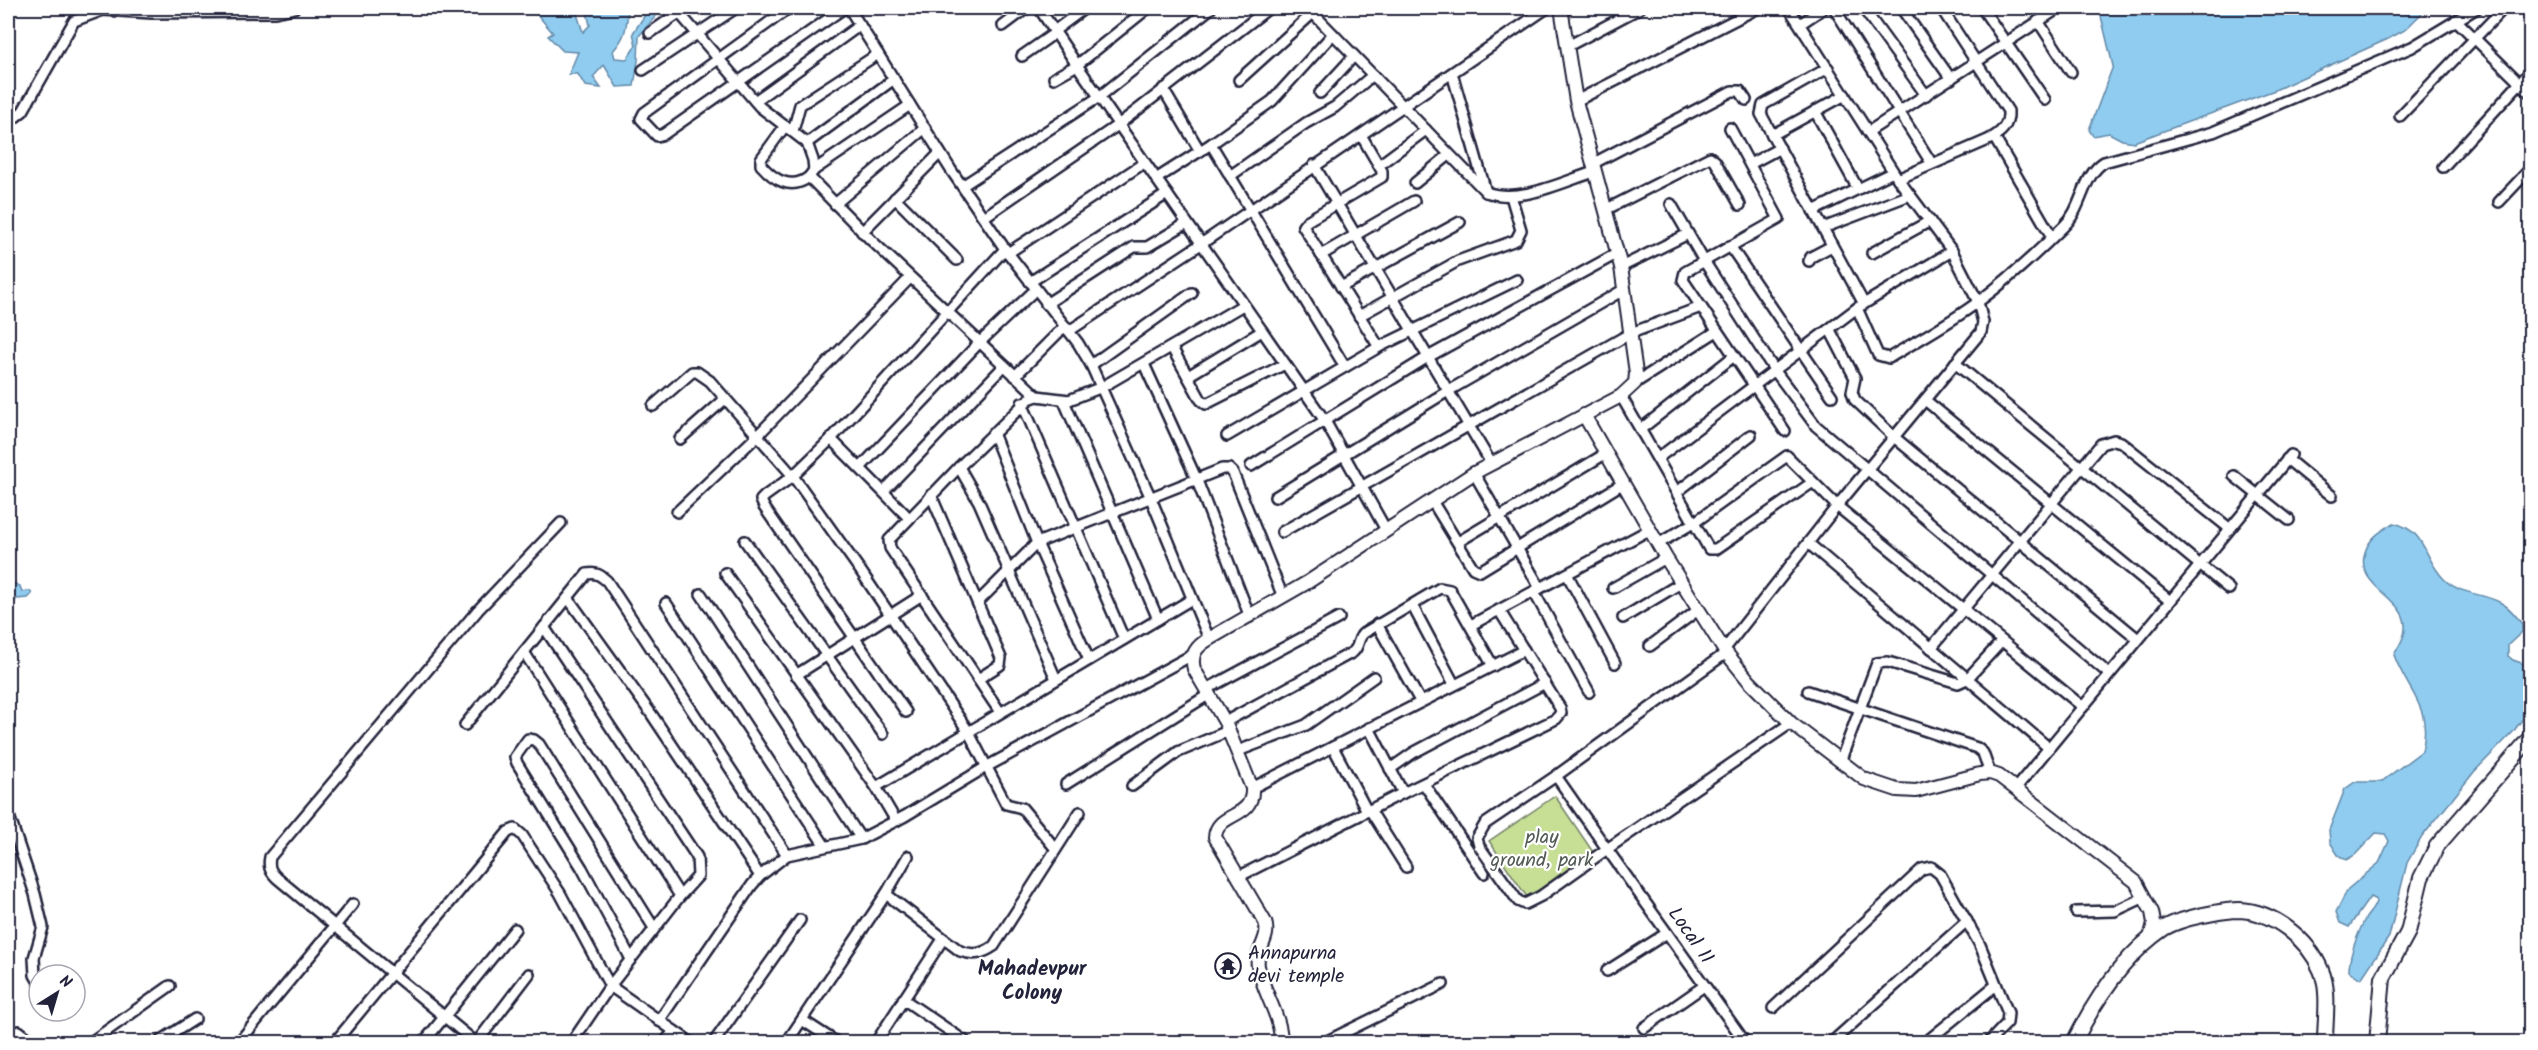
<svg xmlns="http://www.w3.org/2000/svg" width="2538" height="1050" font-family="Kalam,sans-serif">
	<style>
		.green { fill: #c6df95; stroke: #748068; stroke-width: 1.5 }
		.water { fill: #8fccef; stroke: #6388a7; stroke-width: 1.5 }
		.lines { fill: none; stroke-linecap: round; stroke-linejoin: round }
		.minor-casing { stroke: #22223b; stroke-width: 14 }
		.tertiary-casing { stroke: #22223b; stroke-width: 16 }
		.secondary-casing { stroke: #22223b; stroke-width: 18 }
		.minor { stroke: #fff; stroke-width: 9 }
		.tertiary { stroke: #fff; stroke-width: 12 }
		.secondary { stroke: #fff; stroke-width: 14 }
		.labels { text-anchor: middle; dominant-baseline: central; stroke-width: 4.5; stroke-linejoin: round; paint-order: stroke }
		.park-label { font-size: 20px; fill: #535b56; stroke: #fff }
		.street-label { font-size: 20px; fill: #22223b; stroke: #fff }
		.poi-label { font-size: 20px; fill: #22223b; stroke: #fff; text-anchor: start }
		.neighbourhood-label { font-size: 21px; font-weight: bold; fill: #22223b; stroke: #fff }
	</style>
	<rect width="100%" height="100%" fill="#fff"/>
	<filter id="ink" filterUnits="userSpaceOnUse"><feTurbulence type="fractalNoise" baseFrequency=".0167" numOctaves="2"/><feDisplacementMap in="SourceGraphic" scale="12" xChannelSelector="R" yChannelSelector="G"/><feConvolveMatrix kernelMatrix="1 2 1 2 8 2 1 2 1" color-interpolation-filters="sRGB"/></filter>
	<g filter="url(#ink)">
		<polygon class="green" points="1555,796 1595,855 1531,903 1489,841"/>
		<g class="water">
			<path d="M538,8H575L583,32L590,25L586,8H638L631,9L628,11C626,29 626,36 613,51L615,58L627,59L636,45L633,33L645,15L640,8H658L660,11L639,36L638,61L634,86L617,87L604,65L593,77L601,88L585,86L578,74H569L578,52L563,51L548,36L553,33L536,13Z"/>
			<polygon points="2099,8 2427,8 2405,30 2388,39 2275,90 2134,142 2122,140 2109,133 2093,136 2089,130 2113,66"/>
			<path d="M2394,523C2427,531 2423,558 2444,579C2459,595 2486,593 2503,604C2511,609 2517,617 2522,624V632L2508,645V656L2513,660L2530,666V709L2513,732L2474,772L2422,837L2407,863L2389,937L2361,979L2349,971C2349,955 2357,936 2364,921C2368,913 2376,908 2376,900L2370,897L2349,927L2340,923L2336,912L2348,889L2379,863L2389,841L2385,834L2376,833L2355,855L2346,860L2338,855L2330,842L2329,830L2345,789L2355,782H2381L2422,751C2433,706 2407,692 2394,655C2399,645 2406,636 2405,625C2404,597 2354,586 2365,552C2370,537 2381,531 2394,523Z"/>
			<polygon points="13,583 20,586 22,592 30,591 32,594 28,598 16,599 13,606 8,607 8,584"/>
		</g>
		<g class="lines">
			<g class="minor-casing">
				<g id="minor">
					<polyline points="675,8 760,107 807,143 813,160 814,170 809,177 872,241 1037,396"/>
					<polyline points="789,8 644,113 641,119 657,136 664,134 844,8"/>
					<polyline points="849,8 951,170 1005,249 1078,343 1091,365 1150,496 1209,639"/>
					<polyline points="1039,8 1077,65 1054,78"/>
					<polyline points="1148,8 1077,65 1325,421 1386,530"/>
					<path d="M1308,8L1486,192C1520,204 1562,182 1594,172"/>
					<polyline points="1834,8 1932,164"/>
					<polyline points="1863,8 1926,95"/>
					<polyline points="1901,8 1951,79"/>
					<polyline points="1982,8 2045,100"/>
					<polyline points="2456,20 2530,93"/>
					<polyline points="2038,21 2071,72"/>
					<polyline points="1800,24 1824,8"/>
					<polyline points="1003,26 1027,8"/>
					<polyline points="1054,31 1085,8"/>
					<polyline points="650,33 686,8"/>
					<polyline points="1568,46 1640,8"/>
					<polyline points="1022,56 1055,33"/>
					<polyline points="1828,68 1763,105 1761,114 1864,304"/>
					<polyline points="643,70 736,8"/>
					<polyline points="1452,73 1486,192"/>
					<polyline points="1239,80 1313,13"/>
					<polyline points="1163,89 1200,151"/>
					<polyline points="1320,93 1354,56"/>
					<polyline points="755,101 860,25"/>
					<polyline points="1576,101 1758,8"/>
					<polyline points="1815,111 1858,189"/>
					<polyline points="2400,116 2504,8"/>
					<polyline points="8,123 23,111 74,21 103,10 152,13 275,12 294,8"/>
					<path d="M785,126L761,159V165C774,180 791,191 809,177"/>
					<polyline points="1730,128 1779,219 1685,272 1683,280 1785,431"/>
					<polyline points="793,131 800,105 878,54"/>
					<polyline points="1868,132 2053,12"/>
					<polyline points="1361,135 1382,171 1382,177 1307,221 1303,226 1379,347"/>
					<polyline points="1772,135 1845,95"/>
					<polyline points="1994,137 2052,237"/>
					<polyline points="807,143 894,79"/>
					<polyline points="1211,144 1345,367"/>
					<polyline points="1592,164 1732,91 1740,91 1746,100"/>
					<polyline points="1750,164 1780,148"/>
					<polyline points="1314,165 1491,463"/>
					<polyline points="1379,165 1426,130"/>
					<polyline points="2443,167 2530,72"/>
					<polyline points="814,170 910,105"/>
					<polyline points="1230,176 1306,123 1335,107 1373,75"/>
					<polyline points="1156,179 1211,144 1272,101 1333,34"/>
					<path d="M1898,179L1988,140C2001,133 2009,126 2008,111L1941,8"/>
					<polyline points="1415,183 1449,155"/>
					<polyline points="962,186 1099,97 1211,8"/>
					<polyline points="895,198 957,260"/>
					<polyline points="2499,202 2530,169"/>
					<polyline points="835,204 925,128"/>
					<polyline points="1671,204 1704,261 1775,371 1816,426 2109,674"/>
					<polyline points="1605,210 1710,157 1715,161 1740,205"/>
					<polyline points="1813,211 1893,172"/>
					<polyline points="984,217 1118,125 1269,8"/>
					<polyline points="1823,228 1910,195"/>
					<polyline points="862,232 940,153"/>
					<polyline points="1730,246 1832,396"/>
					<polyline points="1005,249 831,439 793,476 860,570 968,731 1006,804 1022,808 1055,848"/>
					<polyline points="1008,253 1144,163"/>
					<polyline points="1872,253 1930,221"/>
					<polyline points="1321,255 1414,201"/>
					<polyline points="1809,261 1811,257 1832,246"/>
					<polyline points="1621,267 1688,234"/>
					<polyline points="1030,282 1167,194"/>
					<polyline points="1341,287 1460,222"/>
					<polyline points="1046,304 1134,247 1147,247 1187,223"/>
					<path d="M1857,308L1878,355L1889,358C1918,340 1950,323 1978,302C2006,281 2039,251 2064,226C2083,208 2082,176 2104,162L2213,132L2412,47L2477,8"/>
					<polyline points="1359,316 1458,261 1516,240 1521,230 1511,196"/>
					<polyline points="1830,330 1855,378 1852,392 1855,400 1894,437 2138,639"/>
					<polyline points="1069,331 1201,244 1547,8"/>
					<polyline points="1172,348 1201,400 1206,404 1285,364"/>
					<polyline points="1955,363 2229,589"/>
					<polyline points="1144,364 1196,478 1250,617"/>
					<polyline points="1091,365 1192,293"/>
					<polyline points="1015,376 1065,326"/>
					<polyline points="1188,376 1262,331"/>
					<polyline points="1635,383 1717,331"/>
					<polyline points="1621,396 1709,549 1716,549 1813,482"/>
					<polyline points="1925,400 2170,601"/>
					<polyline points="1064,401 1158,619"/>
					<polyline points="1022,403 1124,639"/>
					<polyline points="653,406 692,372 697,372 710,381 793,476 765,496 761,500 764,507 906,712"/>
					<polyline points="1641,429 1734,356"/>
					<polyline points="993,433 1037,543 1089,660"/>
					<polyline points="1227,436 1379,347 1517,280"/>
					<polyline points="680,439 725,399"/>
					<polyline points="831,439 909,518"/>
					<polyline points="1658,458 1857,308 1952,251"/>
					<polyline points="2287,459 2332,496"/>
					<polyline points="1251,466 1428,357 1618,253"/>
					<polyline points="959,467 979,502 1056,679"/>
					<polyline points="860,468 979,343 1035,290"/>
					<polyline points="1474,473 1540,588"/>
					<polyline points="2234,476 2289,520"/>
					<polyline points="884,491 1004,366"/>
					<polyline points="1677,492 1751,435"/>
					<polyline points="931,495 1001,658 1000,665 978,679"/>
					<polyline points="1275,497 1448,391 1625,289"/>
					<polyline points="1432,501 1473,568 1480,571 1622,484"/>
					<polyline points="677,512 757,436 910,278"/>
					<polyline points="1282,532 1631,333 1701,307"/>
					<polyline points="745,541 883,734"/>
					<polyline points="1458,542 1605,454"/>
					<polyline points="1808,543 2049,748"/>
					<polyline points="1658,544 1695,522 1787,456 1837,506 2083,707"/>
					<polyline points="725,573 876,787 1192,599"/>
					<polyline points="1567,574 1615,663"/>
					<polyline points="1613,588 1666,558"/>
					<polyline points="1534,592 1589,692"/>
					<polyline points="701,594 861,839"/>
					<polyline points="568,598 652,715 760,876"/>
					<polyline points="978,602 1037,543 1222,469 1229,469 1233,473 1283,597"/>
					<polyline points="666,603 825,846"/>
					<polyline points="1412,605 1454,684"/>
					<polyline points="1623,618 1681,583"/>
					<polyline points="1377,624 1420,701"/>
					<polyline points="1471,625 1649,530"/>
					<polyline points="544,627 697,857 698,876 680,896"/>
					<polyline points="1650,646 1698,610"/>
					<polyline points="1931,648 2101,444 2114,440 2121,442 2229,528"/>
					<polyline points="1724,650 1837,506 1981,332 1983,322 1978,302 1952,251 1898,179 1789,8"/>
					<polyline points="524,652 680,896 610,986 572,1042"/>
					<polyline points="796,675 922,595"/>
					<polyline points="1205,690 1339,618"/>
					<polyline points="1808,691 1977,748 1983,753 1990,773"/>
					<polyline points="1000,712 890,548 889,540 959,467 1029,399 1037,396 1069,400 1102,387 1243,305"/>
					<path d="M1225,722L1353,652C1360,646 1357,638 1364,633L1440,588L1450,590L1493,666"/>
					<path d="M465,725L587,574C596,572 600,575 607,581L787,855"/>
					<polyline points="1369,728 1403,793 1556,719 1561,713 1560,708 1499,610"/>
					<polyline points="1333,747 1367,811"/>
					<polyline points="1238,751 1306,725 1374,677"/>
					<polyline points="1840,762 1877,663 1888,662 1958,683 1967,679 2002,641"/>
					<polyline points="1390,769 1413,753 1545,683"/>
					<polyline points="1556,776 1607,849 1541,896 1525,904 1518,901 1479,846 1477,838 1485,824 1556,776 1726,653"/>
					<polyline points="1066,784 1208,695"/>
					<polyline points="1424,784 1484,873"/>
					<polyline points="1132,786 1178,752 1228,731"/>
					<polyline points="876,787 896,821"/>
					<polyline points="1252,788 1524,650"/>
					<polyline points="2015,789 2291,455"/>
					<polyline points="1370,810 1406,867"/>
					<polyline points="8,813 35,894 43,927 34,958 35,975 39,982"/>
					<polyline points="1238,877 1403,793"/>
					<path d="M886,894L960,951C974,956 982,954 994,946L1080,812"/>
					<polyline points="2076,912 2115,911 2145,897"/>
					<polyline points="631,959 582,868 517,763 515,757 528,739 534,740 539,744 654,928"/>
					<polyline points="1607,971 1667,933"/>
					<polyline points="903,999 966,1042"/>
					<polyline points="1773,1008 1922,869 1931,867 1940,874 1980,945 2008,1013 2007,1023 1989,1042"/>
					<polyline points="802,1020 836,1042"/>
					<polyline points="659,1021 752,885 760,876 787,855 861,839 905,816 986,767 1194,654"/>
					<polyline points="1644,1028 1704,986"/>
					<polyline points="8,1039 13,1033 19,1031 33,1042"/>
					<polyline points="91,1042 170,986"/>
					<polyline points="159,1042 195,1019"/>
					<polyline points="239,1042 353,904"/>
					<polyline points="335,1042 508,832 515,829 522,835 560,893 610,986 690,1042"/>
					<polyline points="424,1042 515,929"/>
					<path d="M475,1042L277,878C270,871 268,867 270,857L478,610L561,523"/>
					<polyline points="477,1042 529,974"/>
					<polyline points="665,1042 674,1031"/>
					<polyline points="714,1042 800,920"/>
					<polyline points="787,1042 886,894 908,856"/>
					<polyline points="876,1042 943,939"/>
					<polyline points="1325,1042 1443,984"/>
					<polyline points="1484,1042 1487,1041"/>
					<polyline points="1745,1042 1607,849 1791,723"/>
					<polyline points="1832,1042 1967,921"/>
					<polyline points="1926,1042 1996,985"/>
				</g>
			</g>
			<g class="tertiary-casing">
				<g id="tertiary">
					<polyline points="1584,415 1666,558 1724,650 1749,681 1791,723 1864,779 1897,790 1916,791 1980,774 1990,773 1999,776 2136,882 2152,912 2154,923 2150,938"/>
					<path d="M1281,1042C1281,1015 1263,993 1258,966C1255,950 1271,939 1265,922L1215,837C1217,811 1254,820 1252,788L1225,722L1194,669C1190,654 1197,646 1209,639L1308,582L1474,473L1621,396L1635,383L1636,373L1621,267L1576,101L1561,8"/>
				</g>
			</g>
			<g class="secondary-casing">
				<g id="secondary">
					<path d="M2074,1042C2095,1000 2124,955 2164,928C2176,921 2189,918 2203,915C2214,913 2227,910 2239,910C2273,911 2308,939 2321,970C2330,990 2325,1020 2325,1042"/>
					<polyline points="2377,1042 2383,978 2408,932 2421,878 2437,846 2530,738"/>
				</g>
			</g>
			<use href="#minor" class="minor"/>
			<use href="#tertiary" class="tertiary"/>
			<use href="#secondary" class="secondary"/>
		</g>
	</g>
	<defs>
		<g id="temple-ring" transform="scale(1.35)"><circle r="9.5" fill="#fff" stroke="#22223b" stroke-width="1.5"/><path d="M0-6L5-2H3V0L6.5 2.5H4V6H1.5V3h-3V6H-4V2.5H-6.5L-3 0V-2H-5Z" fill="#22223b"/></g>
	</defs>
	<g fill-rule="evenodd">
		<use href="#temple-ring" x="1228" y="966"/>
	</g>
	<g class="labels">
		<g class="park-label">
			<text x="1542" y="838">play<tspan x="1542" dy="23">ground, park</tspan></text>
		</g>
		<g class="street-label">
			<text transform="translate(1690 936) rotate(55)">Local 11</text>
		</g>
		<g class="poi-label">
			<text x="1248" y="954">Annapurna<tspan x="1248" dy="23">devi temple</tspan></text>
		</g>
		<g class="neighbourhood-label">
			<text x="1032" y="969">Mahadevpur<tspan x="1032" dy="24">Colony</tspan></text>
		</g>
	</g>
	<rect width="2538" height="1050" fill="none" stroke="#fff" stroke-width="30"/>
	<rect x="15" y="15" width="2508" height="1020" fill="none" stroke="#22223b" stroke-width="2" filter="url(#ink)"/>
	<g transform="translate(57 993) rotate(37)"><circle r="28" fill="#ffffff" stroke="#a7a7b1" stroke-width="1.5"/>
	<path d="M0-4.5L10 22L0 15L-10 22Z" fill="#22223b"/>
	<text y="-9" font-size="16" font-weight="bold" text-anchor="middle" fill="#22223b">N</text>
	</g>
</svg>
